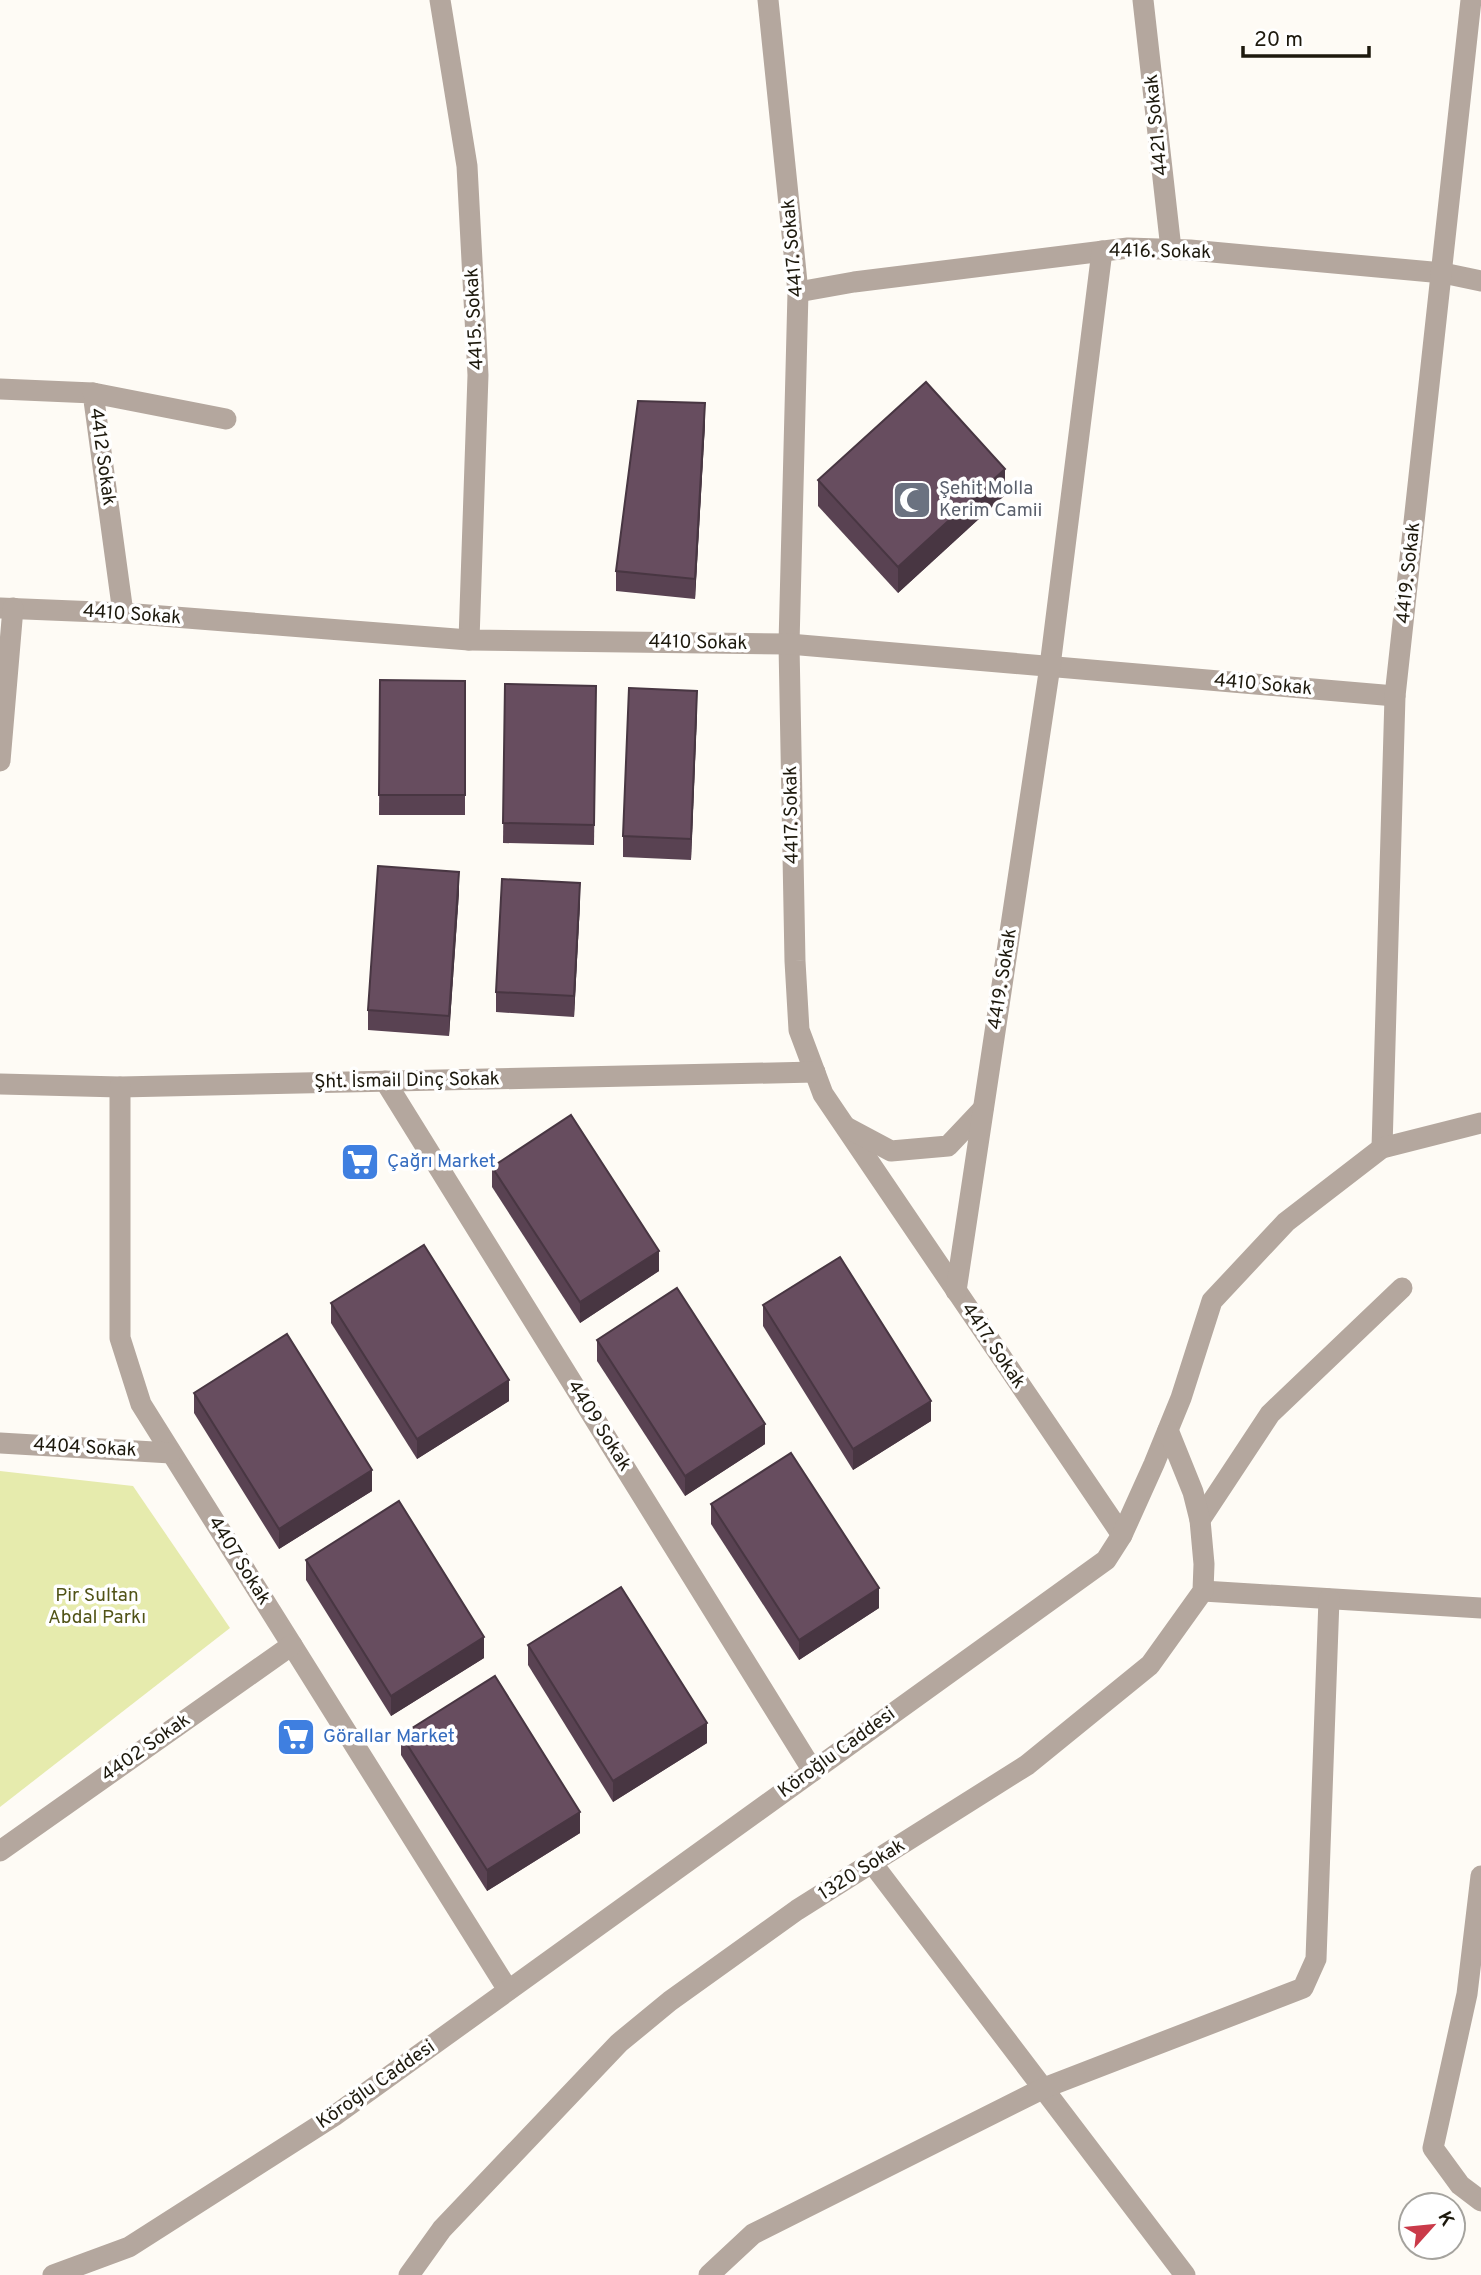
<svg xmlns="http://www.w3.org/2000/svg" width="1481" height="2275" font-family="Overpass,sans-serif">
	<style>
		.green { fill: #e6ebad }
		.lines { fill: none; stroke-linecap: round; stroke-linejoin: round }
		.minor { stroke: #b4a79e; stroke-width: 21 }
		.wall { fill: #594252 }
		.shaded-wall { fill: #483642 }
		.building { fill: #674d5f; stroke: #483642; stroke-width: 2 }
		.labels { text-anchor: middle; dominant-baseline: central; stroke-width: 7; stroke-linejoin: round; paint-order: stroke }
		.street-label { font-size: 19px; fill: #1d190d; stroke: #fff }
		.worship-label { font-size: 19px; fill: #5b616d; stroke: #fff; text-anchor: start }
		.shop-label { font-size: 19px; fill: #366cbe; stroke: #fff; text-anchor: start }
		.park-label { font-size: 19px; fill: #515317; stroke: #fff }
	</style>
	<rect width="100%" height="100%" fill="#fefbf5"/>
	<polygon class="green" points="0,1471 133,1486 230,1628 0,1807"/>
	<g class="lines">
		<g class="minor">
			<polyline points="440,0 467,166 478,375 469,640"/>
			<polyline points="768,0 798,292 789,644 795,961 799,1030 823,1094 1122,1535"/>
			<polyline points="1143,0 1171,249"/>
			<polyline points="798,292 854,282 1128,248 1190,250 1443,273 1481,281"/>
			<polyline points="0,389 93,393 123,613"/>
			<polyline points="93,393 226,419"/>
			<polyline points="0,608 123,613 469,640 789,644 1395,696"/>
			<polyline points="0,761 13,608"/>
			<polyline points="385,1081 813,1771"/>
			<polyline points="0,1084 120,1087 815,1072"/>
			<polyline points="120,1087 120,1338 141,1404 508,1990"/>
			<polyline points="846,1127 891,1151 948,1146 983,1109"/>
			<polyline points="1382,1148 1395,696 1471,0"/>
			<polyline points="956,1291 1050,666 1102,251"/>
			<polyline points="0,1443 171,1453"/>
			<polyline points="1200,1520 1270,1414 1402,1288"/>
			<polyline points="1203,1591 1481,1608"/>
			<polyline points="0,1851 292,1645"/>
			<polyline points="872,1863 1185,2275"/>
			<polyline points="1481,1876 1467,1994 1433,2148 1460,2185 1481,2201"/>
			<polyline points="53,2275 129,2247 334,2116 1106,1560 1122,1535 1154,1464 1181,1398 1212,1301 1286,1222 1382,1148 1481,1123"/>
			<polyline points="409,2275 442,2229 619,2043 670,2001 797,1910 1027,1765 1150,1665 1203,1591 1204,1564 1200,1520 1193,1492 1168,1430"/>
			<polyline points="709,2275 753,2234 1044,2088 1303,1988 1316,1959 1329,1599"/>
		</g>
	</g>
	<g class="wall">
		<polygon points="705,424 695,599 616,591 616,571"/>
		<polygon points="818,480 1005,495 898,593 818,506"/>
		<polygon points="380,680 465,681 465,815 379,815"/>
		<polygon points="505,684 596,686 594,845 503,843"/>
		<polygon points="697,712 691,860 623,857 623,836"/>
		<polygon points="459,892 449,1036 368,1030 368,1010"/>
		<polygon points="580,903 574,1017 496,1012 496,992"/>
		<polygon points="492,1167 659,1271 580,1323 492,1187"/>
		<polygon points="331,1303 509,1401 417,1459 331,1323"/>
		<polygon points="763,1305 931,1421 853,1470 763,1326"/>
		<polygon points="597,1340 765,1444 685,1496 597,1361"/>
		<polygon points="194,1393 372,1491 279,1549 194,1413"/>
		<polygon points="711,1504 879,1608 799,1660 711,1524"/>
		<polygon points="306,1560 484,1658 391,1716 306,1580"/>
		<polygon points="528,1645 707,1743 613,1802 528,1665"/>
		<polygon points="401,1735 580,1833 487,1891 401,1755"/>
	</g>
	<g class="shaded-wall">
		<polygon points="705,403 705,424 695,599 695,579"/>
		<polygon points="1005,469 1005,495 898,593 898,567"/>
		<polygon points="697,691 697,712 691,860 691,839"/>
		<polygon points="459,872 459,892 449,1036 449,1016"/>
		<polygon points="580,883 580,903 574,1017 574,996"/>
		<polygon points="659,1251 659,1271 580,1323 580,1302"/>
		<polygon points="509,1380 509,1401 417,1459 417,1439"/>
		<polygon points="931,1401 931,1421 853,1470 853,1449"/>
		<polygon points="765,1424 765,1444 685,1496 685,1476"/>
		<polygon points="372,1470 372,1491 279,1549 279,1529"/>
		<polygon points="879,1588 879,1608 799,1660 799,1640"/>
		<polygon points="484,1637 484,1658 391,1716 391,1696"/>
		<polygon points="707,1723 707,1743 613,1802 613,1781"/>
		<polygon points="580,1812 580,1833 487,1891 487,1870"/>
	</g>
	<g class="building">
		<polygon points="926,382 1005,469 898,567 818,480"/>
		<polygon points="638,401 705,403 695,579 616,571"/>
		<polygon points="380,680 465,681 465,795 379,795"/>
		<polygon points="505,684 596,686 594,825 503,823"/>
		<polygon points="629,688 697,691 691,839 623,836"/>
		<polygon points="378,866 459,872 449,1016 368,1010"/>
		<polygon points="502,879 580,883 574,996 496,992"/>
		<polygon points="571,1115 659,1251 580,1302 492,1167"/>
		<polygon points="424,1245 509,1380 417,1439 331,1303"/>
		<polygon points="840,1257 931,1401 853,1449 763,1305"/>
		<polygon points="677,1288 765,1424 685,1476 597,1340"/>
		<polygon points="287,1334 372,1470 279,1529 194,1393"/>
		<polygon points="791,1453 879,1588 799,1640 711,1504"/>
		<polygon points="399,1501 484,1637 391,1696 306,1560"/>
		<polygon points="621,1587 707,1723 613,1781 528,1645"/>
		<polygon points="495,1676 580,1812 487,1870 401,1735"/>
	</g>
	<defs>
		<g id="mosque-square" transform="scale(2.0125)"><rect x="-9" y="-9" width="18" height="18" rx="4" fill="#6b7280" stroke="#fff"/><path d="M3.5-4.9A6 6 0 1 0 3.5 4.9A5 5 0 1 1 3.5-4.9Z" fill="#fff"/></g>
		<g id="supermarket-square" transform="scale(2.0125)"><rect x="-9" y="-9" width="18" height="18" rx="4" fill="#3f7fe0" stroke="#fff"/><path d="M-6-5.5h2.5l.6 2H6L4.5 2H-2.5L-4.4-4H-6ZM-1.5 3.2a1.3 1.3 0 1 0 .1 0ZM3 3.2a1.3 1.3 0 1 0 .1 0Z" fill="#fff"/></g>
	</defs>
	<g fill-rule="evenodd">
		<use href="#mosque-square" x="912" y="500"/>
		<use href="#supermarket-square" x="360" y="1162"/>
		<use href="#supermarket-square" x="296" y="1737"/>
	</g>
	<g class="labels">
		<g class="street-label">
			<text transform="translate(1157 125) rotate(-96)">4421. Sokak</text>
			<text transform="translate(793 248) rotate(-95)">4417. Sokak</text>
			<text transform="translate(1160 252) rotate(1)">4416. Sokak</text>
			<text transform="translate(475 319) rotate(-93)">4415. Sokak</text>
			<text transform="translate(102 457) rotate(82)">4412 Sokak</text>
			<text transform="translate(1409 573) rotate(-84)">4419. Sokak</text>
			<text transform="translate(132 615) rotate(4)">4410 Sokak</text>
			<text transform="translate(698 643) rotate(1)">4410 Sokak</text>
			<text transform="translate(1263 685) rotate(5)">4410 Sokak</text>
			<text transform="translate(792 815) rotate(-91)">4417. Sokak</text>
			<text transform="translate(1003 979) rotate(-81)">4419. Sokak</text>
			<text transform="translate(407 1081) rotate(-1)">Şht. İsmail Dinç Sokak</text>
			<text transform="translate(993 1346) rotate(56)">4417. Sokak</text>
			<text transform="translate(599 1426) rotate(58)">4409 Sokak</text>
			<text transform="translate(85 1448) rotate(3)">4404 Sokak</text>
			<text transform="translate(239 1561) rotate(58)">4407 Sokak</text>
			<text transform="translate(146 1748) rotate(-35)">4402 Sokak</text>
			<text transform="translate(837 1753) rotate(-36)">Köroğlu Caddesi</text>
			<text transform="translate(862 1870) rotate(-32)">1320 Sokak</text>
			<text transform="translate(376 2085) rotate(-35)">Köroğlu Caddesi</text>
		</g>
		<g class="worship-label">
			<text x="939" y="489">Şehit Molla<tspan x="939" dy="22">Kerim Camii</tspan></text>
		</g>
		<g class="shop-label">
			<text x="387" y="1162">Çağrı Market</text>
			<text x="323" y="1737">Görallar Market</text>
		</g>
		<g class="park-label">
			<text x="97" y="1596">Pir Sultan<tspan x="97" dy="22">Abdal Parkı</tspan></text>
		</g>
	</g>
	<g transform="translate(1432 2226) rotate(63)"><circle r="33" fill="#ffffff" stroke="#a5a39e" stroke-width="2"/>
	<path d="M0-5L12 26L0 18L-12 26Z" fill="#ca3a49"/>
	<text y="-10" font-size="19" font-weight="bold" text-anchor="middle" fill="#1d190d">K</text>
	</g>
	<path d="M1243 46v10h126v-10" fill="none" stroke="#1d190d" stroke-width="3.5"/>
	<text x="1254" y="46" font-size="21" fill="#1d190d" stroke="#ffffff" stroke-width="5" paint-order="stroke">20 m</text>
</svg>
